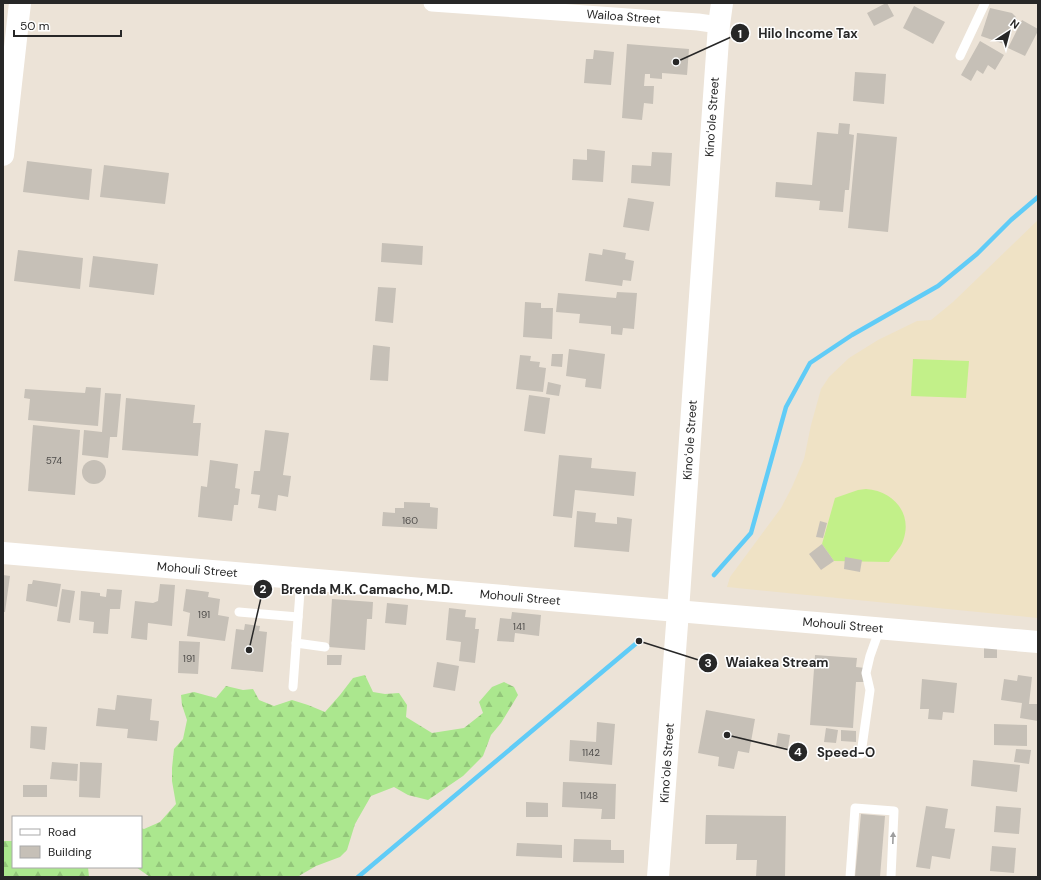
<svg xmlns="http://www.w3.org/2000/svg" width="1041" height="880" font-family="'DM Sans',sans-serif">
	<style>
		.education { fill: #efe2c5 }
		.forest { fill: url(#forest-firs) }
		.pitch { fill: #c2f089 }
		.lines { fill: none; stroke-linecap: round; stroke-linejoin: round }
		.stream { stroke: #60ccf7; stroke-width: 4.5 }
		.building { fill: #c6c0b7 }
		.service { stroke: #fff; stroke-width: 9 }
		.minor { stroke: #fff; stroke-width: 17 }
		.tertiary { stroke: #fff; stroke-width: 22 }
		.oneway { fill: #9e9e9e }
		.labels { text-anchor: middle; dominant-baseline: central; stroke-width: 3; stroke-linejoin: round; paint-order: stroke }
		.number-label { font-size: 10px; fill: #4f4d4b }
		.street-label { font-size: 12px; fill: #272727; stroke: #fff }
		.leader { fill: none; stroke: #272727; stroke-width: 1.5 }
		.callout-dot { fill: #272727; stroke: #fff; stroke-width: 1.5 }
		.mark-label { font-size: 12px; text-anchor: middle; font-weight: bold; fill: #fff }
		.callout-label { font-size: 13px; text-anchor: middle; font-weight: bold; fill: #272727; stroke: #fff; stroke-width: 3; stroke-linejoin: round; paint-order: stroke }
	</style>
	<defs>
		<pattern id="forest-firs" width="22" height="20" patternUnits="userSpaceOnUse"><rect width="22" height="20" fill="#abe78e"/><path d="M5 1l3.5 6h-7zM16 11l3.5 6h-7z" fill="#93c67a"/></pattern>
	</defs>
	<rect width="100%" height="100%" fill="#ece3d7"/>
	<polygon class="education" points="1038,220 1038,618 727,587 730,577 781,508 792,487 804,459 811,425 821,389 829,377 849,358 878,340 917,321 931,320 953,302"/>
	<g class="forest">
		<polygon points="365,675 373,692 385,694 399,693 407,705 406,717 432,733 464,728 483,713 479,702 492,687 504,682 514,687 518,695 501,723 491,735 483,756 463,776 428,800 408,795 394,787 371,796 355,824 347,850 340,857 316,866 297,877 150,877 136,867 141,867 141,828 144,829 160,822 176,804 172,781 172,768 174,749 183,739 187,720 182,705 181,695 194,692 216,698 226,686 243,690 253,689 259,700 274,706 292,700 308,705 325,712 340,695 353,678"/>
		<polygon points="3,841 13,841 13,867 88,867 89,877 3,877"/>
	</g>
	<g class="pitch">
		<polygon points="913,359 969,361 966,398 911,396"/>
		<path d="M866,489C894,491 913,514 903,541C900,549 893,555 889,562L834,561L822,544L835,498L858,490Z"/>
	</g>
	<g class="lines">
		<g class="stream">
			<polyline points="714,575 751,533 786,407 810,363 852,335 938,286 977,254 1011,220 1038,197"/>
			<polyline points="358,877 639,641"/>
		</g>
	</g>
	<g class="building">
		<polygon points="886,3 887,3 894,16 874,26 867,13"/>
		<polygon points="914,6 945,22 933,44 903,28"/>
		<polygon points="990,8 1012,13 1016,17 1007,45 981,36"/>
		<polygon points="1022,20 1038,29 1038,31 1025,56 1008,48"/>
		<polygon points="980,41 1004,55 995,70 988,65 983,74 977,70 971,81 961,75"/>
		<polygon points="627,44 689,49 687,75 662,73 662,79 650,78 650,74 645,74 644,86 654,86 653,104 644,103 642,120 622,118"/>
		<polygon points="594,50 614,52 611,85 584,83 586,59 593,59"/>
		<polygon points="855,72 886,74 884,104 853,101"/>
		<polygon points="839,123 850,124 849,134 854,135 849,190 845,190 843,212 819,210 820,201 775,197 776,182 812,185 817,132 838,134"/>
		<polygon points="857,133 897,137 888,232 848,228"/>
		<polygon points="587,149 605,151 603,182 572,180 573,159 587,160"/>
		<polygon points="652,152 672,153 670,186 631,183 632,165 651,166"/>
		<polygon points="27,161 92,169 89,200 23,192"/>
		<polygon points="104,165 169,173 165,204 100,197"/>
		<polygon points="628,198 654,202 649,231 623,227"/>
		<polygon points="382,243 423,246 422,265 381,262"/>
		<polygon points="603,249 626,253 625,259 634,261 631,281 623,280 622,286 585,281 589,253 602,255"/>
		<polygon points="18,250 83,258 80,289 14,281"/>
		<polygon points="93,256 158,264 154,295 89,287"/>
		<polygon points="378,287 396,288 393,323 375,321"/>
		<polygon points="617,292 637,293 634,329 623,328 622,335 611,334 611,326 579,323 580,314 556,312 558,293 616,298"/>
		<polygon points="525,302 541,303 541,308 553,308 552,339 523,337"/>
		<polygon points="373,345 390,347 388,381 370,380"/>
		<polygon points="569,349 605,354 601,389 585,387 586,379 566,376"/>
		<polygon points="552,354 563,354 562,367 551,366"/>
		<polygon points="520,355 531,356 530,361 540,362 539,367 546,368 543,392 516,389"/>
		<polygon points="548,382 561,385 559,396 546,394"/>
		<polygon points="86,387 101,388 98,426 28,420 30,399 24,398 25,389 85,393"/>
		<polygon points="105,393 121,394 117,437 110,437 108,458 82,455 84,430 102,432"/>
		<polygon points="529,395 550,398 545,434 524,431"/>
		<polygon points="126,398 195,405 193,423 201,423 198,456 122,450"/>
		<polygon points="33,425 80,430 75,495 28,491"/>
		<polygon points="265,430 289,433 283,475 291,476 288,497 278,495 276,511 258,508 260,495 251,494 254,471 260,471"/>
		<polygon points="559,455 592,458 591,468 636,472 634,496 575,490 572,518 553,516"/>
		<circle cx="94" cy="472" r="12"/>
		<polygon points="210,460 238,464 235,488 240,489 238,505 234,505 232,521 198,517 201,486 207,487"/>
		<polygon points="404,502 430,503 430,507 438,508 437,529 382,526 383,512 395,513 395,508 404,508"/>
		<polygon points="577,511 596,513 595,522 617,524 617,517 632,519 629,552 574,547"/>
		<polygon points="820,521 827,523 823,538 816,537"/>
		<polygon points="822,544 834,561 821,570 809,554"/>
		<polygon points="845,557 862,560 860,572 844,569"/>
		<polygon points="3,575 10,576 5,612 3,612"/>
		<polygon points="33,580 61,584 57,607 26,601 28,584 32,584"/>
		<polygon points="160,584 175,585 172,626 148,623 147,640 131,638 135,601 153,603 158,601"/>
		<polygon points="62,589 75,591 70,623 57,621"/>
		<polygon points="107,589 122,590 120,609 110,609 108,634 93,633 94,622 79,620 81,591 100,593 100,596 106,597"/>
		<polygon points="186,589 209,592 208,597 220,599 218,615 229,617 225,641 187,636 190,613 183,611"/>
		<polygon points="332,599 373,602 372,619 367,619 365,650 329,647"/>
		<polygon points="387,603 408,605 406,625 385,623"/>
		<polygon points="449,608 466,610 465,617 476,618 475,629 479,629 475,663 459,661 461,642 446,640"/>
		<polygon points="512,612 541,615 539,636 515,633 514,642 497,641 500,618 511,619"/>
		<polygon points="245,624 260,626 259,631 267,632 263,672 231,669 236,629 244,630"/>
		<polygon points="179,641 200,642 198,674 178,673"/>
		<rect x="984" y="645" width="13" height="13"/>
		<polygon points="327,655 342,655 341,665 327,665"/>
		<polygon points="815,655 857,658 856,667 866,668 865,682 856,682 853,728 810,725"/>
		<polygon points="437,662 459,666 455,691 433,687"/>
		<polygon points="1018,675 1032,677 1029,704 1038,704 1038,721 1020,718 1022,703 1001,700 1004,679 1017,681"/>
		<polygon points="922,679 957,683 954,713 943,712 942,720 928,719 929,709 920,709"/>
		<polygon points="117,695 152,699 150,720 159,721 157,741 127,738 128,729 96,726 98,708 115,710"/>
		<polygon points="706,710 755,719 749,753 738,751 734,769 718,766 719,757 698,753"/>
		<polygon points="597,722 615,724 612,765 569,761 570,740 596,742"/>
		<polygon points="994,724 1027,725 1027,746 994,745"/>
		<polygon points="31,726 47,727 45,750 30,748"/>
		<polygon points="826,728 838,730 836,743 824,742"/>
		<polygon points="841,730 856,731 856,742 841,741"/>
		<polygon points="778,733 790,735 788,748 776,746"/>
		<polygon points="1016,749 1031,750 1029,764 1014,762"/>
		<polygon points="973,760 1020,765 1017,792 971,786"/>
		<polygon points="52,762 78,764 77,781 50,779"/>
		<polygon points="80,762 102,763 100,798 79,797"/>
		<polygon points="563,782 616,784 615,819 601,819 602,809 562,807"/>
		<rect x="23" y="785" width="24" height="12"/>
		<polygon points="526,802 548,803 548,817 526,817"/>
		<polygon points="926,806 948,809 945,828 955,829 950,859 932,856 930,869 916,867"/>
		<polygon points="996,806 1021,808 1019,834 994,832"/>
		<polygon points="861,814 885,816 880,877 855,877"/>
		<polygon points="706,815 786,816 785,877 756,877 757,860 736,860 737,844 705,844"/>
		<polygon points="574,839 611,840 611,850 624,850 624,863 573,862"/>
		<polygon points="517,843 562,845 562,858 516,856"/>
		<polygon points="992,846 1016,848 1014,873 990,871"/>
	</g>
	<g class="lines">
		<g class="service">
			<polyline points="960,56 985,3"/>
			<polyline points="239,612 298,617"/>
			<polyline points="296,643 325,647"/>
			<polyline points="293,687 301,578"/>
			<polyline points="861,754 870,690 866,673 870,656 880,628"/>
			<polyline points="850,877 855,808 894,811 891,877"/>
		</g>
		<path class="minor" id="s1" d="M432,3L698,22L719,25"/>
		<g class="tertiary">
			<polyline points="3,155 20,3"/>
			<path id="s2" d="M3,553L1038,642"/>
			<polyline points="658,877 678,611 719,25 722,3"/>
		</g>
	</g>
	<defs><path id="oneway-solid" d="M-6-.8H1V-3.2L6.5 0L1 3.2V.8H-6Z"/></defs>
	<use class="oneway" href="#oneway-solid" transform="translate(893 838) rotate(-88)"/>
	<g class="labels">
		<g class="number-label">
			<text x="54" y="460">574</text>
			<text x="410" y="520">160</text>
			<text x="204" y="614">191</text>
			<text x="519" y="626">141</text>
			<text x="189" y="658">191</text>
			<text x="591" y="752">1142</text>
			<text x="589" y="795">1148</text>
		</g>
		<g class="street-label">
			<text stroke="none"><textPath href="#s1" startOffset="192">Wailoa Street</textPath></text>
			<text transform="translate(712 117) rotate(-86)">Kinoʻole Street</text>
			<text transform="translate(690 440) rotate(-86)">Kinoʻole Street</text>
			<text stroke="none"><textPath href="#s2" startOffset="195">Mohouli Street</textPath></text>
			<text stroke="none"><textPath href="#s2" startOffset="519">Mohouli Street</textPath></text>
			<text stroke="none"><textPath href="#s2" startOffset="843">Mohouli Street</textPath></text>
			<text transform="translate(667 763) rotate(-86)">Kinoʻole Street</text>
		</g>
	</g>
	<path class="leader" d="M676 62L740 33M249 650L263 589M639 641L708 663M727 735L798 752"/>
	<g class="callout-dot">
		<circle cx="676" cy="62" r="4"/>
		<circle cx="249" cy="650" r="4"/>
		<circle cx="639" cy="641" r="4"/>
		<circle cx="727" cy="735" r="4"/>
		<circle cx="740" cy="33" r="10"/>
		<circle cx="263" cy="589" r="10"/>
		<circle cx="708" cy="663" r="10"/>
		<circle cx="798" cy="752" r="10"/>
	</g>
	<g class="mark-label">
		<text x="740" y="38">1</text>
		<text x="263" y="593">2</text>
		<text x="708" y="667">3</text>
		<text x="798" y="756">4</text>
	</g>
	<g class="callout-label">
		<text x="808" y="38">Hilo Income Tax</text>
		<text x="367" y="594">Brenda M.K. Camacho, M.D.</text>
		<text x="777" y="667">Waiakea Stream</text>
		<text x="846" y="757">Speed-O</text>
	</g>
	<rect width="1041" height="880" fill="none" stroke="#272727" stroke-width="8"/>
	<rect x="12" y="816" width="130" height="52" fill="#ffffff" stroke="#a9a9a9"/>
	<rect x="20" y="829" width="20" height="6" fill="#ffffff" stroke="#a9a9a9"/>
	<text x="48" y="836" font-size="12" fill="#272727">Road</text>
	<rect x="20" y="846" width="20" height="12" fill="#c6c0b7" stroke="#a9a9a9"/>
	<text x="48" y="856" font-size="12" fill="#272727">Building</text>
	<g transform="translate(1009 32) rotate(36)" stroke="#ffffff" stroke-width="3" paint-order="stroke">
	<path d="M0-3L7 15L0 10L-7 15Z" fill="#272727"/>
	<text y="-6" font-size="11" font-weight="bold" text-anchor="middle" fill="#272727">N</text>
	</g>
	<path d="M14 30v6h107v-6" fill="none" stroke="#272727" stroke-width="2"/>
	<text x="20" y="30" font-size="12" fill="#272727" stroke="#ffffff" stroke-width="3" paint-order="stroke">50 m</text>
</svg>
